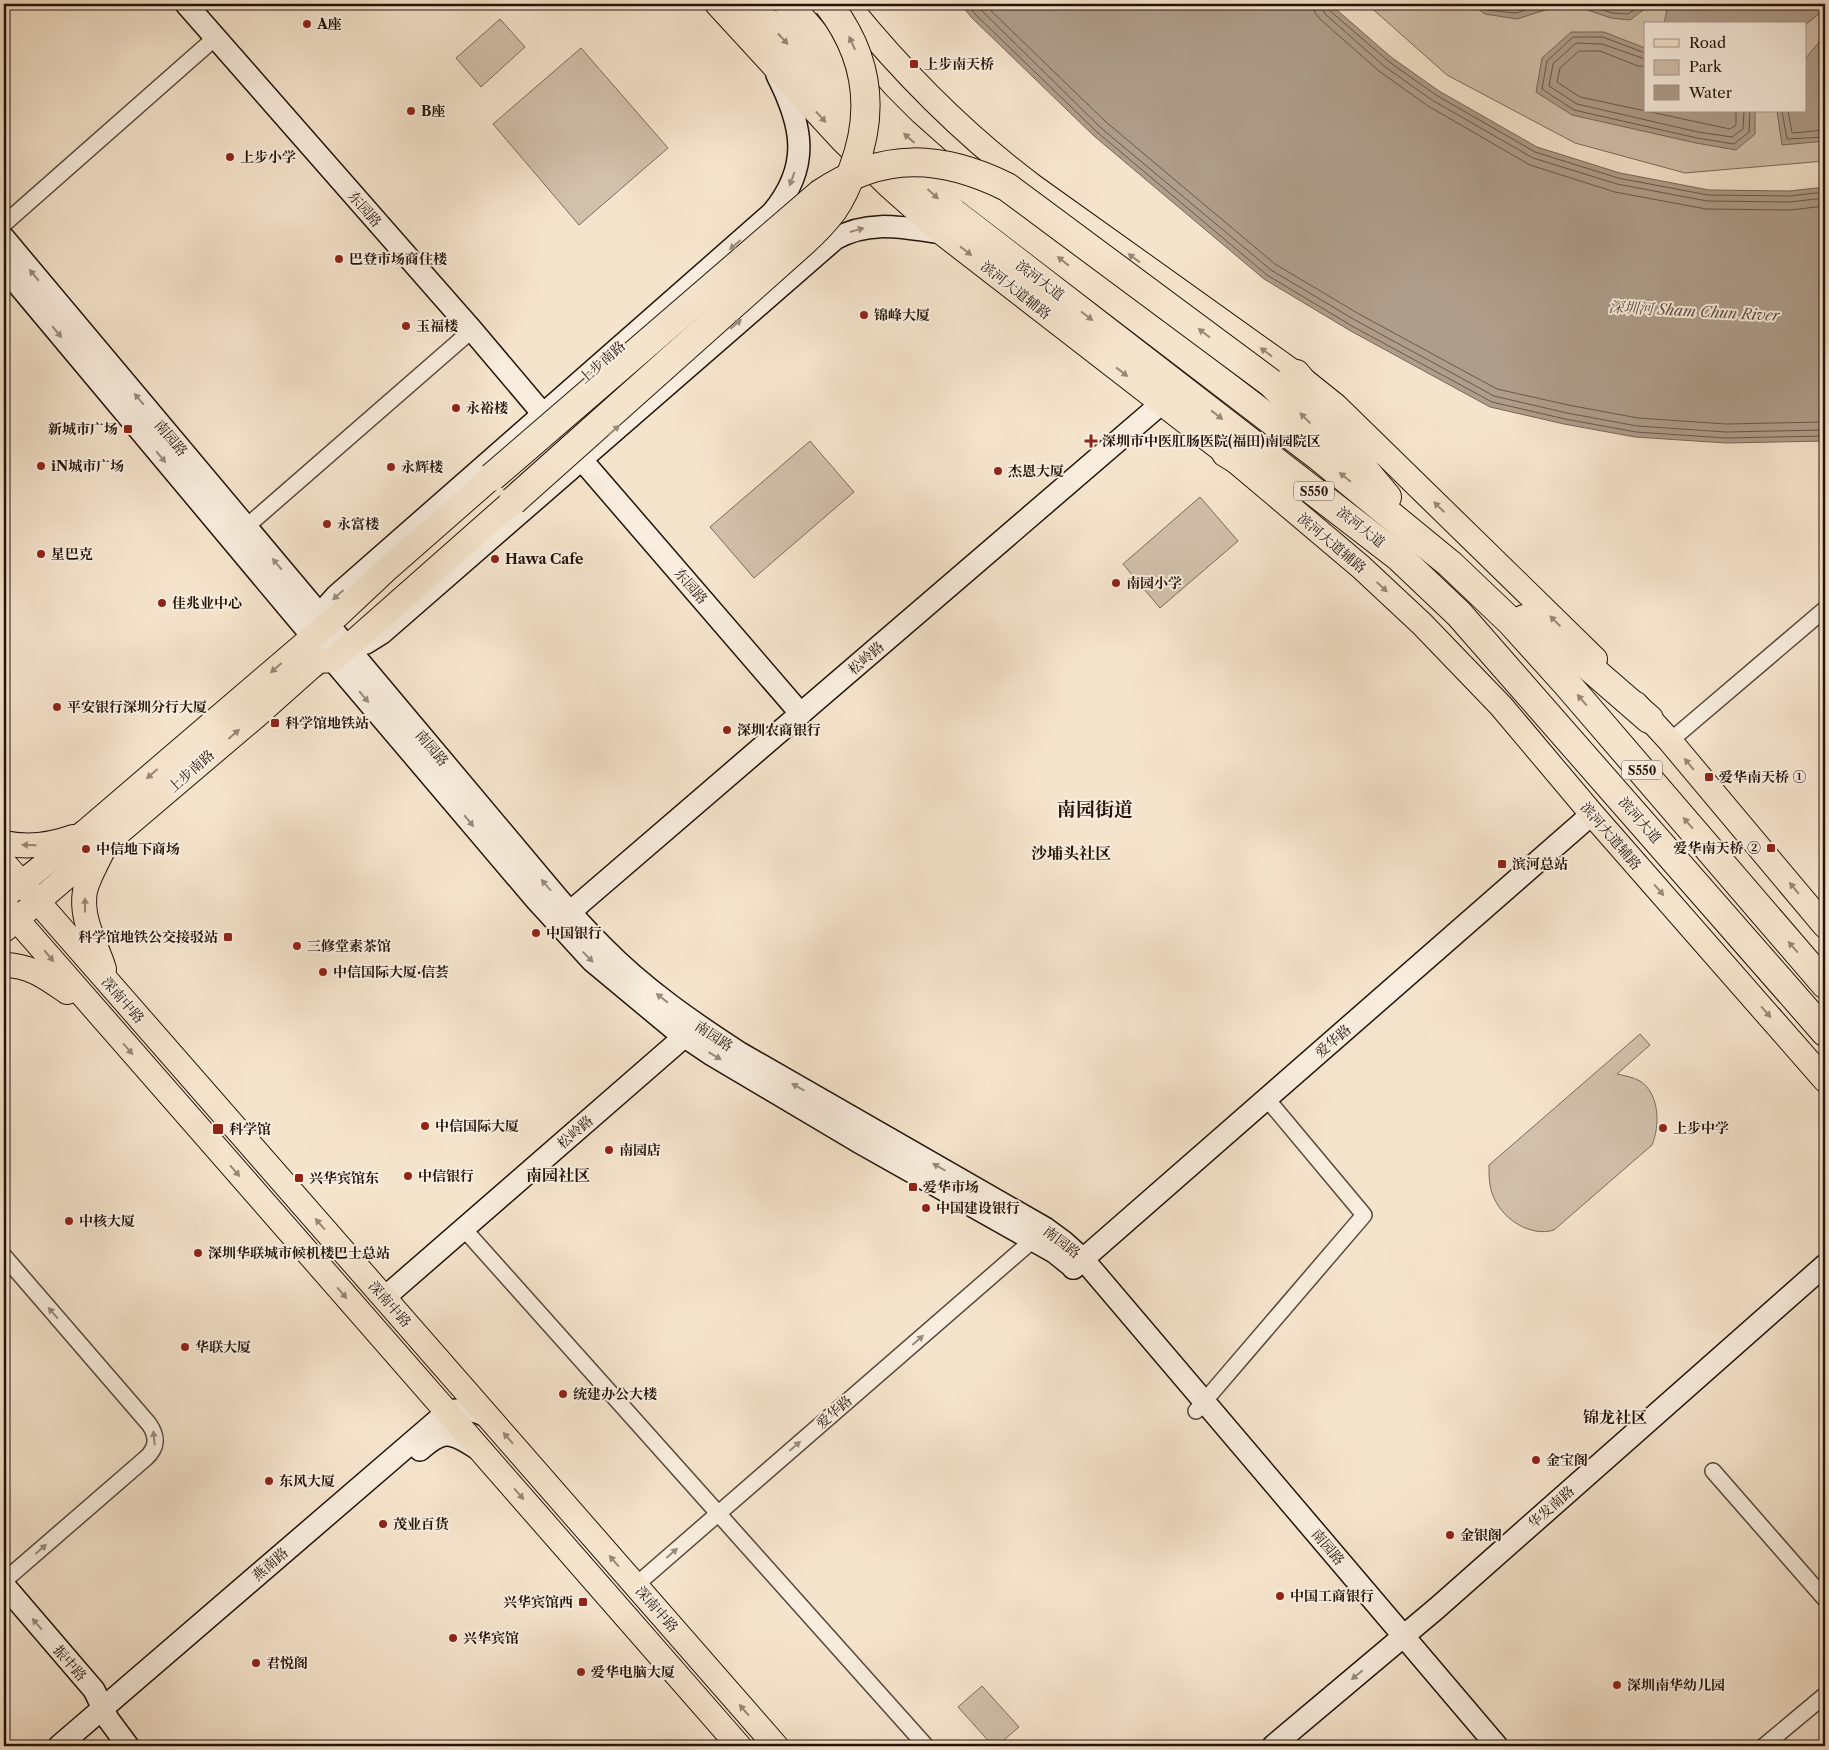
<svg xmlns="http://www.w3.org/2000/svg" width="1829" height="1750" font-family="'Libre Caslon Text','Noto Serif SC',serif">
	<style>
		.green { fill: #d1c0ab; stroke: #7a6a5a; fill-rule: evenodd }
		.water { fill: #ae9d8a; stroke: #766656 }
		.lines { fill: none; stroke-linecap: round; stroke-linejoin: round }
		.shore { stroke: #68584a; stroke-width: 1 }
		.street-casing { stroke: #58473a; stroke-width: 18 }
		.secondary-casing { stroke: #231309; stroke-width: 24 }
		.primary-casing { stroke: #231309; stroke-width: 26 }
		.highway-casing { stroke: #231309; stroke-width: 30 }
		.street { stroke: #f8edde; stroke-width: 15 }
		.secondary { stroke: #f8edde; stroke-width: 21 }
		.primary { stroke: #f5e4cc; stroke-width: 24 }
		.highway { stroke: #f5e4cc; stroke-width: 28 }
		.highway-bridge-casing { stroke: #231309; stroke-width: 30; stroke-linecap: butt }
		.highway-bridge { stroke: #f5e4cc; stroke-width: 28 }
		.oneway { fill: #968674 }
		.oneway2 { fill: #988b7e }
		.poi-dot { fill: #8f2418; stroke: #f8edde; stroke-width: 2 }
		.labels { text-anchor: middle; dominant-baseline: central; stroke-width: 4; stroke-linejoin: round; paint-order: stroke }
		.shield { fill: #f8edde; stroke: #635449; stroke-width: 1 }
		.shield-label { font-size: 12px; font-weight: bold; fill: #231309 }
		.poi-label { font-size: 14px; font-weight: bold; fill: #231309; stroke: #f8edde; text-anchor: start }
		.street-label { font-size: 14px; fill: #231309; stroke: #f8edde }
		.water-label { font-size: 15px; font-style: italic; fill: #625143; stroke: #f8edde }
		.quarter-label { font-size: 16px; font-weight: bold; fill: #231309; stroke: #f8edde }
		.district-label { font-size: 19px; font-weight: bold; fill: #231309; stroke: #f8edde }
	</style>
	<rect width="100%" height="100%" fill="#f5e4cc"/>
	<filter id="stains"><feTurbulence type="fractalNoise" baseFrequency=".004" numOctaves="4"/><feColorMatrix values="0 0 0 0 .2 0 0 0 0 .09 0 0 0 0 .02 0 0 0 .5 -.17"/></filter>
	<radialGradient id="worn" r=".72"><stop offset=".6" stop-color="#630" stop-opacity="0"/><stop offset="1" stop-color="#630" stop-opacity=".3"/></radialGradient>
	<g class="green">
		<path d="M1367,4H1825V161L1685,173L1575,143L1447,75ZM1645,24H1805V111H1645Z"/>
		<polygon points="500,19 525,47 481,87 456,58"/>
		<polygon points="581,48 668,148 579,225 493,124"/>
		<polygon points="810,441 854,492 754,578 710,527"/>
		<polygon points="1200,497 1238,541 1160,608 1123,564"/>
		<path d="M1640,1034L1650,1045L1617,1074C1625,1076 1633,1077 1640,1081C1660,1094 1660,1126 1652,1145L1554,1230C1532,1237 1505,1221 1495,1200C1489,1189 1489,1177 1489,1165Z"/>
		<polygon points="982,1686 1019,1727 997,1746 993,1746 958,1707"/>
	</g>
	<g class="water">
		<polygon points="960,4 1330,4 1391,57 1439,91 1537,147 1620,173 1709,190 1789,191 1825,187 1825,441 1726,443 1635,437 1564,424 1490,407 1349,330 1264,279 1094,136 972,18"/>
		<polygon points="1471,4 1564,4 1517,19 1485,14"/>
		<polygon points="1570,4 1649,4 1646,8 1630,20 1611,18"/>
		<polygon points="1668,4 1824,4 1820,13 1805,25 1805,24 1664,24"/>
		<polygon points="1571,32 1604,32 1645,48 1645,111 1755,111 1755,134 1736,150 1696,143 1572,115 1536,92 1542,58"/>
		<polygon points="1825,39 1825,141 1782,145 1777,111 1805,111 1805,59 1820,41"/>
	</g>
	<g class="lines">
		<g class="shore">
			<polyline points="967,4 976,15 1097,132 1267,275 1352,326 1492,402 1565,419 1636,432 1726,438 1825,436"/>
			<polyline points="975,4 1101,128 1271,270 1355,320 1494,396 1567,413 1637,426 1726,432 1825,430"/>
			<polyline points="984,4 1106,122 1275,264 1359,314 1497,389 1568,405 1638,418 1726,424 1825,422"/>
			<polyline points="1314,4 1315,13 1320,19 1379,71 1428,106 1530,165 1615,192 1706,209 1790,210 1825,206"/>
			<polyline points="1321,4 1325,14 1384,66 1432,100 1533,158 1617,184 1707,201 1789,202 1825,198"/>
			<polyline points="1328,4 1329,10 1388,61 1436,95 1535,152 1618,178 1708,195 1789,196 1825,192"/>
			<polyline points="1479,4 1487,10 1516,13 1545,4"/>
			<polyline points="1586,4 1612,13 1628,14 1643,4"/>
			<polyline points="1645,53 1603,37 1573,37 1547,61 1542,89 1574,110 1697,138 1734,144 1749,132 1750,111"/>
			<polyline points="1645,59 1602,44 1576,43 1553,64 1549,86 1577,104 1698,132 1732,137 1743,129 1744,111"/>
			<polyline points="1645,66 1638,66 1600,51 1579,51 1560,68 1557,82 1580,97 1730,129 1736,125 1736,111"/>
			<polyline points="1782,111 1787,139 1825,137"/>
			<polyline points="1788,111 1792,133 1825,130"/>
		</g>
		<g class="street-casing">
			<g id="street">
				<polyline points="4,224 215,38"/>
				<polyline points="246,527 472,330"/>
				<polyline points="1670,741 1825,609"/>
				<polyline points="464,1229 926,1746"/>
				<path d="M4,1256L149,1424C158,1437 157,1448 146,1458L4,1581"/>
				<polyline points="1196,1411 1364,1215 1267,1099"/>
				<polyline points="1713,1471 1825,1599"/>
				<polyline points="636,1585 1033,1240"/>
				<polyline points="1764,1746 1825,1695"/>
			</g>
		</g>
		<g class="secondary-casing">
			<g id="secondary">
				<polyline points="186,4 472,330 543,414"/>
				<path d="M4,238L546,884C564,906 583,927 603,947C643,988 692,1022 740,1053L1045,1228L1064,1242L1083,1259L1497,1746"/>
				<polyline points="4,268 296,617 537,901 592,961 675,1030 712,1055 857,1141 1054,1252 1074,1268"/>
				<polyline points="581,459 801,714"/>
				<path d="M315,626L319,615L336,596L772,213C811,166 803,126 777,75"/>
				<path d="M355,646L366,643L382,633L835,239C869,219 905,228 942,233"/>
				<polyline points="570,912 1162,403"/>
				<polyline points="1073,1268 1592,814"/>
				<polyline points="384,1298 693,1029"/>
				<path d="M420,1450C443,1430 450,1431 476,1448"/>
				<polyline points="4,1585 94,1690 108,1719 128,1746"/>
				<path d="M59,1746L447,1412C463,1407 475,1410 490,1418"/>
				<polyline points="1273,1746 1437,1608 1825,1265"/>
			</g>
		</g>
		<g class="primary-casing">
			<g id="primary">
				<polyline points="717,4 842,140 888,185 942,233 1226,453 1361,567 1422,624 1501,706 1592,814 1825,1080"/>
				<path d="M847,4C902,72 963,134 1034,187L1296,374L1336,406L1595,659"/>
				<polyline points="1636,704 1670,741 1825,926"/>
				<path d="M4,843C28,848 51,845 73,837"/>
				<path d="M102,852C96,865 88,878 85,891C80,919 96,943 104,969"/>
				<polyline points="4,863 776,1746"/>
				<polyline points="9,893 86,831 337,616 386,570 492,477"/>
				<polyline points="4,905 739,1746"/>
				<polyline points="4,930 256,716 311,667 319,661 333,660 513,501"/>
				<path d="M4,965C30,965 47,978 67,992"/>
			</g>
		</g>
		<g class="highway-casing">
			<g id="highway">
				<polyline points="750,4 873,136 954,213 1400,558 1459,614 1825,1032"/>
				<polyline points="788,4 875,104 903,132 956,179 1318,456 1450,564 1511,622 1567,684 1825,984"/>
				<polyline points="1296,374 1337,424 1367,473 1387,497"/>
				<polyline points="1271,383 1317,430 1343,453"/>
				<polyline points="1226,453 1291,492"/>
				<polyline points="1524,619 1581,660 1649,719"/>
			</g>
		</g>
		<use href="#street" class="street"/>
		<use href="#secondary" class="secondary"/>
		<use href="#primary" class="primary"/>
		<use href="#highway" class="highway"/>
		<g class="highway-bridge-casing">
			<g id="highway-bridge">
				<path d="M492,477L820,194C883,151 942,155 1007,187L1271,383"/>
				<path d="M513,501L802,243C813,233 824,222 833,210C842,197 848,183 853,169C876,109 867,54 828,4"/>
			</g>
		</g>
		<use href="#highway-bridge" class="highway-bridge"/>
	</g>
	<defs><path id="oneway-solid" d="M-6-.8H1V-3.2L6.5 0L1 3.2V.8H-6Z" transform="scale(1.25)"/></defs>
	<g class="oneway">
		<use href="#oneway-solid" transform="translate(783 39) rotate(47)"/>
		<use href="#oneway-solid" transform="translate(852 43) rotate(-114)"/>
		<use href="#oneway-solid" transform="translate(821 117) rotate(47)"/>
		<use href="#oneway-solid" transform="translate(909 138) rotate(-138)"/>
		<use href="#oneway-solid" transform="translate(933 194) rotate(42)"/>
		<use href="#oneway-solid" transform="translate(966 251) rotate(38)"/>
		<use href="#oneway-solid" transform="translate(1134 258) rotate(-144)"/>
		<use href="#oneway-solid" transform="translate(1063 261) rotate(-142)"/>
		<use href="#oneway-solid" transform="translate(1087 316) rotate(37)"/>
		<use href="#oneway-solid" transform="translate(1204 333) rotate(-143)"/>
		<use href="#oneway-solid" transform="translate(1266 352) rotate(-144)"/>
		<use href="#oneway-solid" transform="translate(1122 372) rotate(38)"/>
		<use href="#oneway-solid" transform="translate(1217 415) rotate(38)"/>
		<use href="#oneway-solid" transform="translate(1305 418) rotate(-135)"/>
		<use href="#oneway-solid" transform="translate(1345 477) rotate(-141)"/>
		<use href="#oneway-solid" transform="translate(1439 507) rotate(-136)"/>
		<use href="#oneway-solid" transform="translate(1382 587) rotate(43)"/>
		<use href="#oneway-solid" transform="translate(1555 621) rotate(-136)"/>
		<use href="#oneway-solid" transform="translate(276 668) rotate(139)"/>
		<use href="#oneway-solid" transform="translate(1582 700) rotate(-131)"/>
		<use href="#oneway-solid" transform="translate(234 734) rotate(-41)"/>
		<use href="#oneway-solid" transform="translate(1689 764) rotate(-130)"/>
		<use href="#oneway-solid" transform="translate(152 774) rotate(139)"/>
		<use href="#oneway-solid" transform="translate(1688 823) rotate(-131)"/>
		<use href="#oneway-solid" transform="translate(29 845) rotate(-179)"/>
		<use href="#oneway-solid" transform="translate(1794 888) rotate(-130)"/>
		<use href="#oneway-solid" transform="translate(1659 890) rotate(49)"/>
		<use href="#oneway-solid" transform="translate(85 905) rotate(-90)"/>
		<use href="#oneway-solid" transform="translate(1793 947) rotate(-131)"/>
		<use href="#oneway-solid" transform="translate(49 956) rotate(50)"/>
		<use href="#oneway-solid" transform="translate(1766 1012) rotate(49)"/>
		<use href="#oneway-solid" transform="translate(128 1049) rotate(49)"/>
		<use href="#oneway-solid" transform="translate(235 1171) rotate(49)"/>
		<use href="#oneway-solid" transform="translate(320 1224) rotate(-131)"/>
		<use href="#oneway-solid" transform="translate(342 1293) rotate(49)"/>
		<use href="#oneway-solid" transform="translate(508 1438) rotate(-131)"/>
		<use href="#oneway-solid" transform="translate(519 1494) rotate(49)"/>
		<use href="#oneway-solid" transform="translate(614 1561) rotate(-131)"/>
		<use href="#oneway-solid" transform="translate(744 1710) rotate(-131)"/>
	</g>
	<g class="oneway2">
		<use href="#oneway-solid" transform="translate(792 179) rotate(110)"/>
		<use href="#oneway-solid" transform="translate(857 230) rotate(-16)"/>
		<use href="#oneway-solid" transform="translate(735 245) rotate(139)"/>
		<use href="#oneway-solid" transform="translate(34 275) rotate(-130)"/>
		<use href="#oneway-solid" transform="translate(736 324) rotate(-41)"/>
		<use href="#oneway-solid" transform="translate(57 332) rotate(50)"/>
		<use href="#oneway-solid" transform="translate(139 399) rotate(-130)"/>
		<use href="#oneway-solid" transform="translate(614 430) rotate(-41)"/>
		<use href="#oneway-solid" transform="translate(161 457) rotate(50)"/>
		<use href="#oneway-solid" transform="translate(277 564) rotate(-130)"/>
		<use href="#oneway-solid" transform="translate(338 595) rotate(138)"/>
		<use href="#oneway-solid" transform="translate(364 697) rotate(50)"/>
		<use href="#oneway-solid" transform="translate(469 821) rotate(50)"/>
		<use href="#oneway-solid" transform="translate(546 885) rotate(-131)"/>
		<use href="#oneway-solid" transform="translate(588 957) rotate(45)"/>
		<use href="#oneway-solid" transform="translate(662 998) rotate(-142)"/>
		<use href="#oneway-solid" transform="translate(715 1056) rotate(31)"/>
		<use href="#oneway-solid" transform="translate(798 1087) rotate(-150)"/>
		<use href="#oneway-solid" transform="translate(939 1167) rotate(-150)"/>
		<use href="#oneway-solid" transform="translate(53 1313) rotate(-131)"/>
		<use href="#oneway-solid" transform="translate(918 1340) rotate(-41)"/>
		<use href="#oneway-solid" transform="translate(154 1438) rotate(-96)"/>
		<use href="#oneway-solid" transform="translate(795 1446) rotate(-41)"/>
		<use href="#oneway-solid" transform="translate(41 1549) rotate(-41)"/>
		<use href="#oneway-solid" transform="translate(672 1553) rotate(-41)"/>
		<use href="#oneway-solid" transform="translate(37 1624) rotate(-131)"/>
		<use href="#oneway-solid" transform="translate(1357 1675) rotate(140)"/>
	</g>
	<g class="poi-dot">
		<circle cx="307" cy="24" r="5"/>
		<rect x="909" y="59" width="10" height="10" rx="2.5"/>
		<circle cx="411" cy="111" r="5"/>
		<circle cx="230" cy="157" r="5"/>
		<circle cx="339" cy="259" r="5"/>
		<circle cx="864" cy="315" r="5"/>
		<circle cx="406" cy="326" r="5"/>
		<circle cx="456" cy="408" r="5"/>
		<rect x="123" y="424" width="10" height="10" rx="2.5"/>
		<path d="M1088.5 433.5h5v5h5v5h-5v5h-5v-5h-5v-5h5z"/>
		<circle cx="41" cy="466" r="5"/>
		<circle cx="391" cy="467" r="5"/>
		<circle cx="998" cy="471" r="5"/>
		<circle cx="327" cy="524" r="5"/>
		<circle cx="41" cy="554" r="5"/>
		<circle cx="495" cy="559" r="5"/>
		<circle cx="1116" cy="583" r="5"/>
		<circle cx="162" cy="603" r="5"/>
		<circle cx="57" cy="707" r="5"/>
		<rect x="270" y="718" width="10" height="10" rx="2.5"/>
		<circle cx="727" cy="730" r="5"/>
		<rect x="1704" y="772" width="10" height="10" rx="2.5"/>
		<rect x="1766" y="843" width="10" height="10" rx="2.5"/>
		<circle cx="86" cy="849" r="5"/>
		<rect x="1497" y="859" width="10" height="10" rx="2.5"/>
		<circle cx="536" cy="933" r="5"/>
		<rect x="223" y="932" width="10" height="10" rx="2.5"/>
		<circle cx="297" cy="946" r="5"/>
		<circle cx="323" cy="972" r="5"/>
		<circle cx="425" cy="1126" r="5"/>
		<circle cx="1663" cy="1128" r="5"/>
		<rect x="212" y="1123" width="12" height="12" rx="2.5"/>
		<circle cx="609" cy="1150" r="5"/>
		<circle cx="408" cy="1176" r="5"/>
		<rect x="294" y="1173" width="10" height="10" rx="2.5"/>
		<rect x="908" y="1182" width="10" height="10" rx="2.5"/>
		<circle cx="926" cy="1208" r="5"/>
		<circle cx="69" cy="1221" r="5"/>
		<circle cx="198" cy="1253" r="5"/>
		<circle cx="185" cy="1347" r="5"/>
		<circle cx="563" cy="1394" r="5"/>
		<circle cx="1536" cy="1460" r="5"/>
		<circle cx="269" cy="1481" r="5"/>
		<circle cx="383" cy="1524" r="5"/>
		<circle cx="1450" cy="1535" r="5"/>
		<circle cx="1280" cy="1596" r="5"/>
		<rect x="578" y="1597" width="10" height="10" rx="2.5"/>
		<circle cx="453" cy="1638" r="5"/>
		<circle cx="256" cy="1663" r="5"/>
		<circle cx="581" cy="1672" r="5"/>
		<circle cx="1617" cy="1685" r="5"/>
	</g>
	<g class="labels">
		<g class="shield">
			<rect x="1294" y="481.5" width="40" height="19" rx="4"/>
			<rect x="1622" y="760.5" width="40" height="19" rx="4"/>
		</g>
		<g class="shield-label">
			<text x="1314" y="491">S550</text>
			<text x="1642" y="770">S550</text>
		</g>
		<g class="poi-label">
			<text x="317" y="24">A座</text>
			<text x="924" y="64">上步南天桥</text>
			<text x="421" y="111">B座</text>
			<text x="240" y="157">上步小学</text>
			<text x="349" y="259">巴登市场商住楼</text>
			<text x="874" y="315">锦峰大厦</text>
			<text x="416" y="326">玉福楼</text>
			<text x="466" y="408">永裕楼</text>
			<text x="118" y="429" text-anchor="end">新城市广场</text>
			<text x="1102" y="441">深圳市中医肛肠医院(福田)南园院区</text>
			<text x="51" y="466">iN城市广场</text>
			<text x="401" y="467">永辉楼</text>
			<text x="1008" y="471">杰恩大厦</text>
			<text x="337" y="524">永富楼</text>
			<text x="51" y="554">星巴克</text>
			<text x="505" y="559">Hawa Cafe</text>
			<text x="1126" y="583">南园小学</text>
			<text x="172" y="603">佳兆业中心</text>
			<text x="67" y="707">平安银行深圳分行大厦</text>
			<text x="285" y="723">科学馆地铁站</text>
			<text x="737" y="730">深圳农商银行</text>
			<text x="1719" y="777">爱华南天桥 ①</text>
			<text x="1761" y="848" text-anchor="end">爱华南天桥 ②</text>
			<text x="96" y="849">中信地下商场</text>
			<text x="1512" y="864">滨河总站</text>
			<text x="546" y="933">中国银行</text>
			<text x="218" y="937" text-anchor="end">科学馆地铁公交接驳站</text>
			<text x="307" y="946">三修堂素茶馆</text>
			<text x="333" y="972">中信国际大厦·信荟</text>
			<text x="435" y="1126">中信国际大厦</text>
			<text x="1673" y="1128">上步中学</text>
			<text x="229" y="1129">科学馆</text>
			<text x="619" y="1150">南园店</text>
			<text x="418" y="1176">中信银行</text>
			<text x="309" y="1178">兴华宾馆东</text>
			<text x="923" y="1187">爱华市场</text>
			<text x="936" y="1208">中国建设银行</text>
			<text x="79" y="1221">中核大厦</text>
			<text x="208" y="1253">深圳华联城市候机楼巴士总站</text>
			<text x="195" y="1347">华联大厦</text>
			<text x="573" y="1394">统建办公大楼</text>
			<text x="1546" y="1460">金宝阁</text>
			<text x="279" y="1481">东风大厦</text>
			<text x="393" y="1524">茂业百货</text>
			<text x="1460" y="1535">金银阁</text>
			<text x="1290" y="1596">中国工商银行</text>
			<text x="573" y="1602" text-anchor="end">兴华宾馆西</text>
			<text x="463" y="1638">兴华宾馆</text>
			<text x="266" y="1663">君悦阁</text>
			<text x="591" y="1672">爱华电脑大厦</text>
			<text x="1627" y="1685">深圳南华幼儿园</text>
		</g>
		<g class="street-label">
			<text transform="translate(365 209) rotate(49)">东园路</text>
			<text transform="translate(1040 280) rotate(37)">滨河大道</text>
			<text transform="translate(1016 290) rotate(38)">滨河大道辅路</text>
			<text transform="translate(602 362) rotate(-41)">上步南路</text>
			<text transform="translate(171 438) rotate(50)">南园路</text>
			<text transform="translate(1361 527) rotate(38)">滨河大道</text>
			<text transform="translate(1332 543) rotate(40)">滨河大道辅路</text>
			<text transform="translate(691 586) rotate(49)">东园路</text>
			<text transform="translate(866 658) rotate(-41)">松岭路</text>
			<text transform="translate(432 748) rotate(50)">南园路</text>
			<text transform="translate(191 771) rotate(-41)">上步南路</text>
			<text transform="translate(1640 820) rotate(49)">滨河大道</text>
			<text transform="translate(1611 836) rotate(49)">滨河大道辅路</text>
			<text transform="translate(123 1000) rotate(49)">深南中路</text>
			<text transform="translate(714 1036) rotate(34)">南园路</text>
			<text transform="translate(1333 1041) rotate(-41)">爱华路</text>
			<text transform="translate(575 1132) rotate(-41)">松岭路</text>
			<text transform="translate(1062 1242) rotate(38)">南园路</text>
			<text transform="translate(390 1304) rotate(49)">深南中路</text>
			<text transform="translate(834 1412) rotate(-41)">爱华路</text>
			<text transform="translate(1551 1507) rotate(-41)">华发南路</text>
			<text transform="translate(1328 1547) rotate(50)">南园路</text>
			<text transform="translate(270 1564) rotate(-41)">燕南路</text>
			<text transform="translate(657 1609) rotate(49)">深南中路</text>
			<text transform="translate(70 1663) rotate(49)">振中路</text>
		</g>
		<g class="water-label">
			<text transform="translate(1694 311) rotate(3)">深圳河 Sham Chun River</text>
		</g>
		<g class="quarter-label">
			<text x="1071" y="853">沙埔头社区</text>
			<text x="558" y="1175">南园社区</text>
			<text x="1615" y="1417">锦龙社区</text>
		</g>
		<g class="district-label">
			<text x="1095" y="809">南园街道</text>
		</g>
	</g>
	<rect width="1829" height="1750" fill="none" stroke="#f5e4cc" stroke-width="20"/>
	<rect x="5" y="5" width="1819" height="1740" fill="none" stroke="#231309" stroke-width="2.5"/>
	<rect x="10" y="10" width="1809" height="1730" fill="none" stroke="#231309"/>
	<rect x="1644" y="22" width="162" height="90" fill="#f8edde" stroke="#a39689"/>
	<rect x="1654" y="39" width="25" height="8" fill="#f5e4cc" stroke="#a39689"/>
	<text x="1689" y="48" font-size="15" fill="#231309">Road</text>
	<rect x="1654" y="60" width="25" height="15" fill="#d1c0ab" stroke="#a39689"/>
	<text x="1689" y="72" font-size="15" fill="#231309">Park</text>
	<rect x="1654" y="85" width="25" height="15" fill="#ae9d8a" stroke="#a39689"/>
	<text x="1689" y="98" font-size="15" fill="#231309">Water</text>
	<rect width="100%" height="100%" filter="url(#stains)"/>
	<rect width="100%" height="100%" fill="url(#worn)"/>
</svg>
